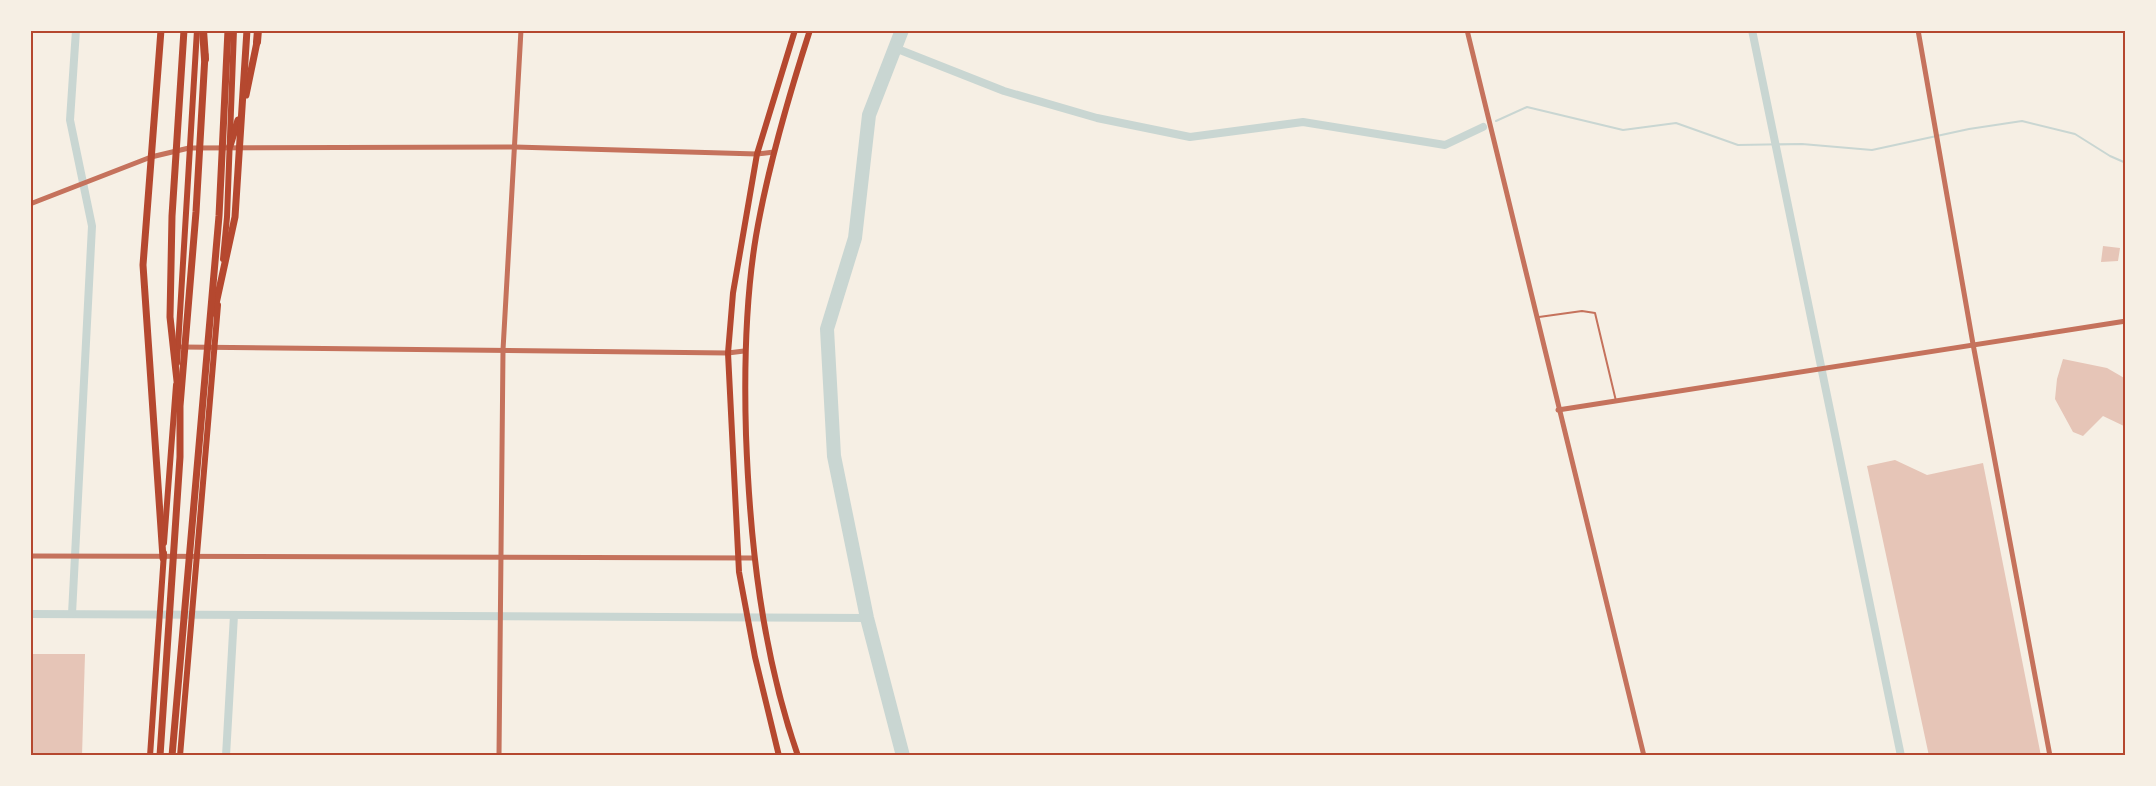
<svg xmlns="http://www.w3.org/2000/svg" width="2156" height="786" font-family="Bitter,serif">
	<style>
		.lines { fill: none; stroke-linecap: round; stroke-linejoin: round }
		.stream { stroke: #c9d6d2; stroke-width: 2 }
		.canal { stroke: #c9d6d2; stroke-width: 8 }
		.river { stroke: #c9d6d2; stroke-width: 14 }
		.building { fill: #e6c5b7 }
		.service { stroke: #c5725c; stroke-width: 2 }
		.tertiary { stroke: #c5725c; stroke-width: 5 }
		.secondary { stroke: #b5482f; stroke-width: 6 }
		.primary { stroke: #b5482f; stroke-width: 7 }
		.trunk { stroke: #b5482f; stroke-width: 7 }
		.motorway { stroke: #b5482f; stroke-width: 8 }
		.neatline { fill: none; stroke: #b5482f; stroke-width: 2 }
	</style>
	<rect width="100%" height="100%" fill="#f6efe4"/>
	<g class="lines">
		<polyline class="stream" points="1496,121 1527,107 1623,130 1676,123 1738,145 1802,144 1872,150 1969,129 2022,121 2075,134 2110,156 2126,163"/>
		<g class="canal">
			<polyline points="1752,30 1901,756"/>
			<polyline points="895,48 1004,91 1097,118 1190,137 1303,122 1445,145 1483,127"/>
			<polyline points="30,614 867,618"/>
			<polyline points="72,614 92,226 70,120 76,30"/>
			<polyline points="226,756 234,615"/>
		</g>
		<polyline class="river" points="902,30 869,115 855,238 827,329 834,456 867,618 903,756"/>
	</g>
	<g class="building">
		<polygon points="2103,246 2120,248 2118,261 2101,262"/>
		<polygon points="2063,359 2107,368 2126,379 2126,427 2103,416 2083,436 2073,432 2055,399 2057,379"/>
		<polygon points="1895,460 1927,475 1983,463 2041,756 1929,756 1867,466"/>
		<polygon points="30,654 85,654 82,756 30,756"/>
	</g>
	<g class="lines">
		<polyline class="service" points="1539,317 1582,311 1595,313 1616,401"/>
		<g class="tertiary">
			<polyline points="1467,30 1644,756"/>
			<polyline points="1918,30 1973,344 2050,756"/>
			<polyline points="30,204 151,157 189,148 515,147 757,154 774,152"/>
			<polyline points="182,347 728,353 744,351"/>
			<polyline points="1558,410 2126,321"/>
			<polyline points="30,556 754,558"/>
			<polyline points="499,756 503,350 521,30"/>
		</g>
		<g class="secondary">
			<polyline points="223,259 227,217 234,30"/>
			<polyline points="177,363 197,30"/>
			<polyline points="164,543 176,385"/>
			<polyline points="150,756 164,553"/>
			<polyline points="180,756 218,305"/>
			<polyline points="779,756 755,657 739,572 728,353 733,293 757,154 795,30"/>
			<path d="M798,756C762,653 750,544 746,435C744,368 745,302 756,236C768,166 788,98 810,30"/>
		</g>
		<polyline class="primary" points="161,30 143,265 163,558"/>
		<g class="trunk">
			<polyline points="246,95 257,42"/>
			<polyline points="230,146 238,120"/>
			<polyline points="214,313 235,217 247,30"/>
			<polyline points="178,390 170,317 172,216 184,30"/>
			<polyline points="160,756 180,457 180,406 196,212 205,55"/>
			<polyline points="172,756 219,216 228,30"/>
		</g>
		<g class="motorway">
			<polyline points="203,30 205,59"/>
			<polyline points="257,42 258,30"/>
		</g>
	</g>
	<rect width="2156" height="786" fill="none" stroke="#f6efe4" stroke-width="63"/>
	<rect x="32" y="32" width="2092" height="722" class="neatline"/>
</svg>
